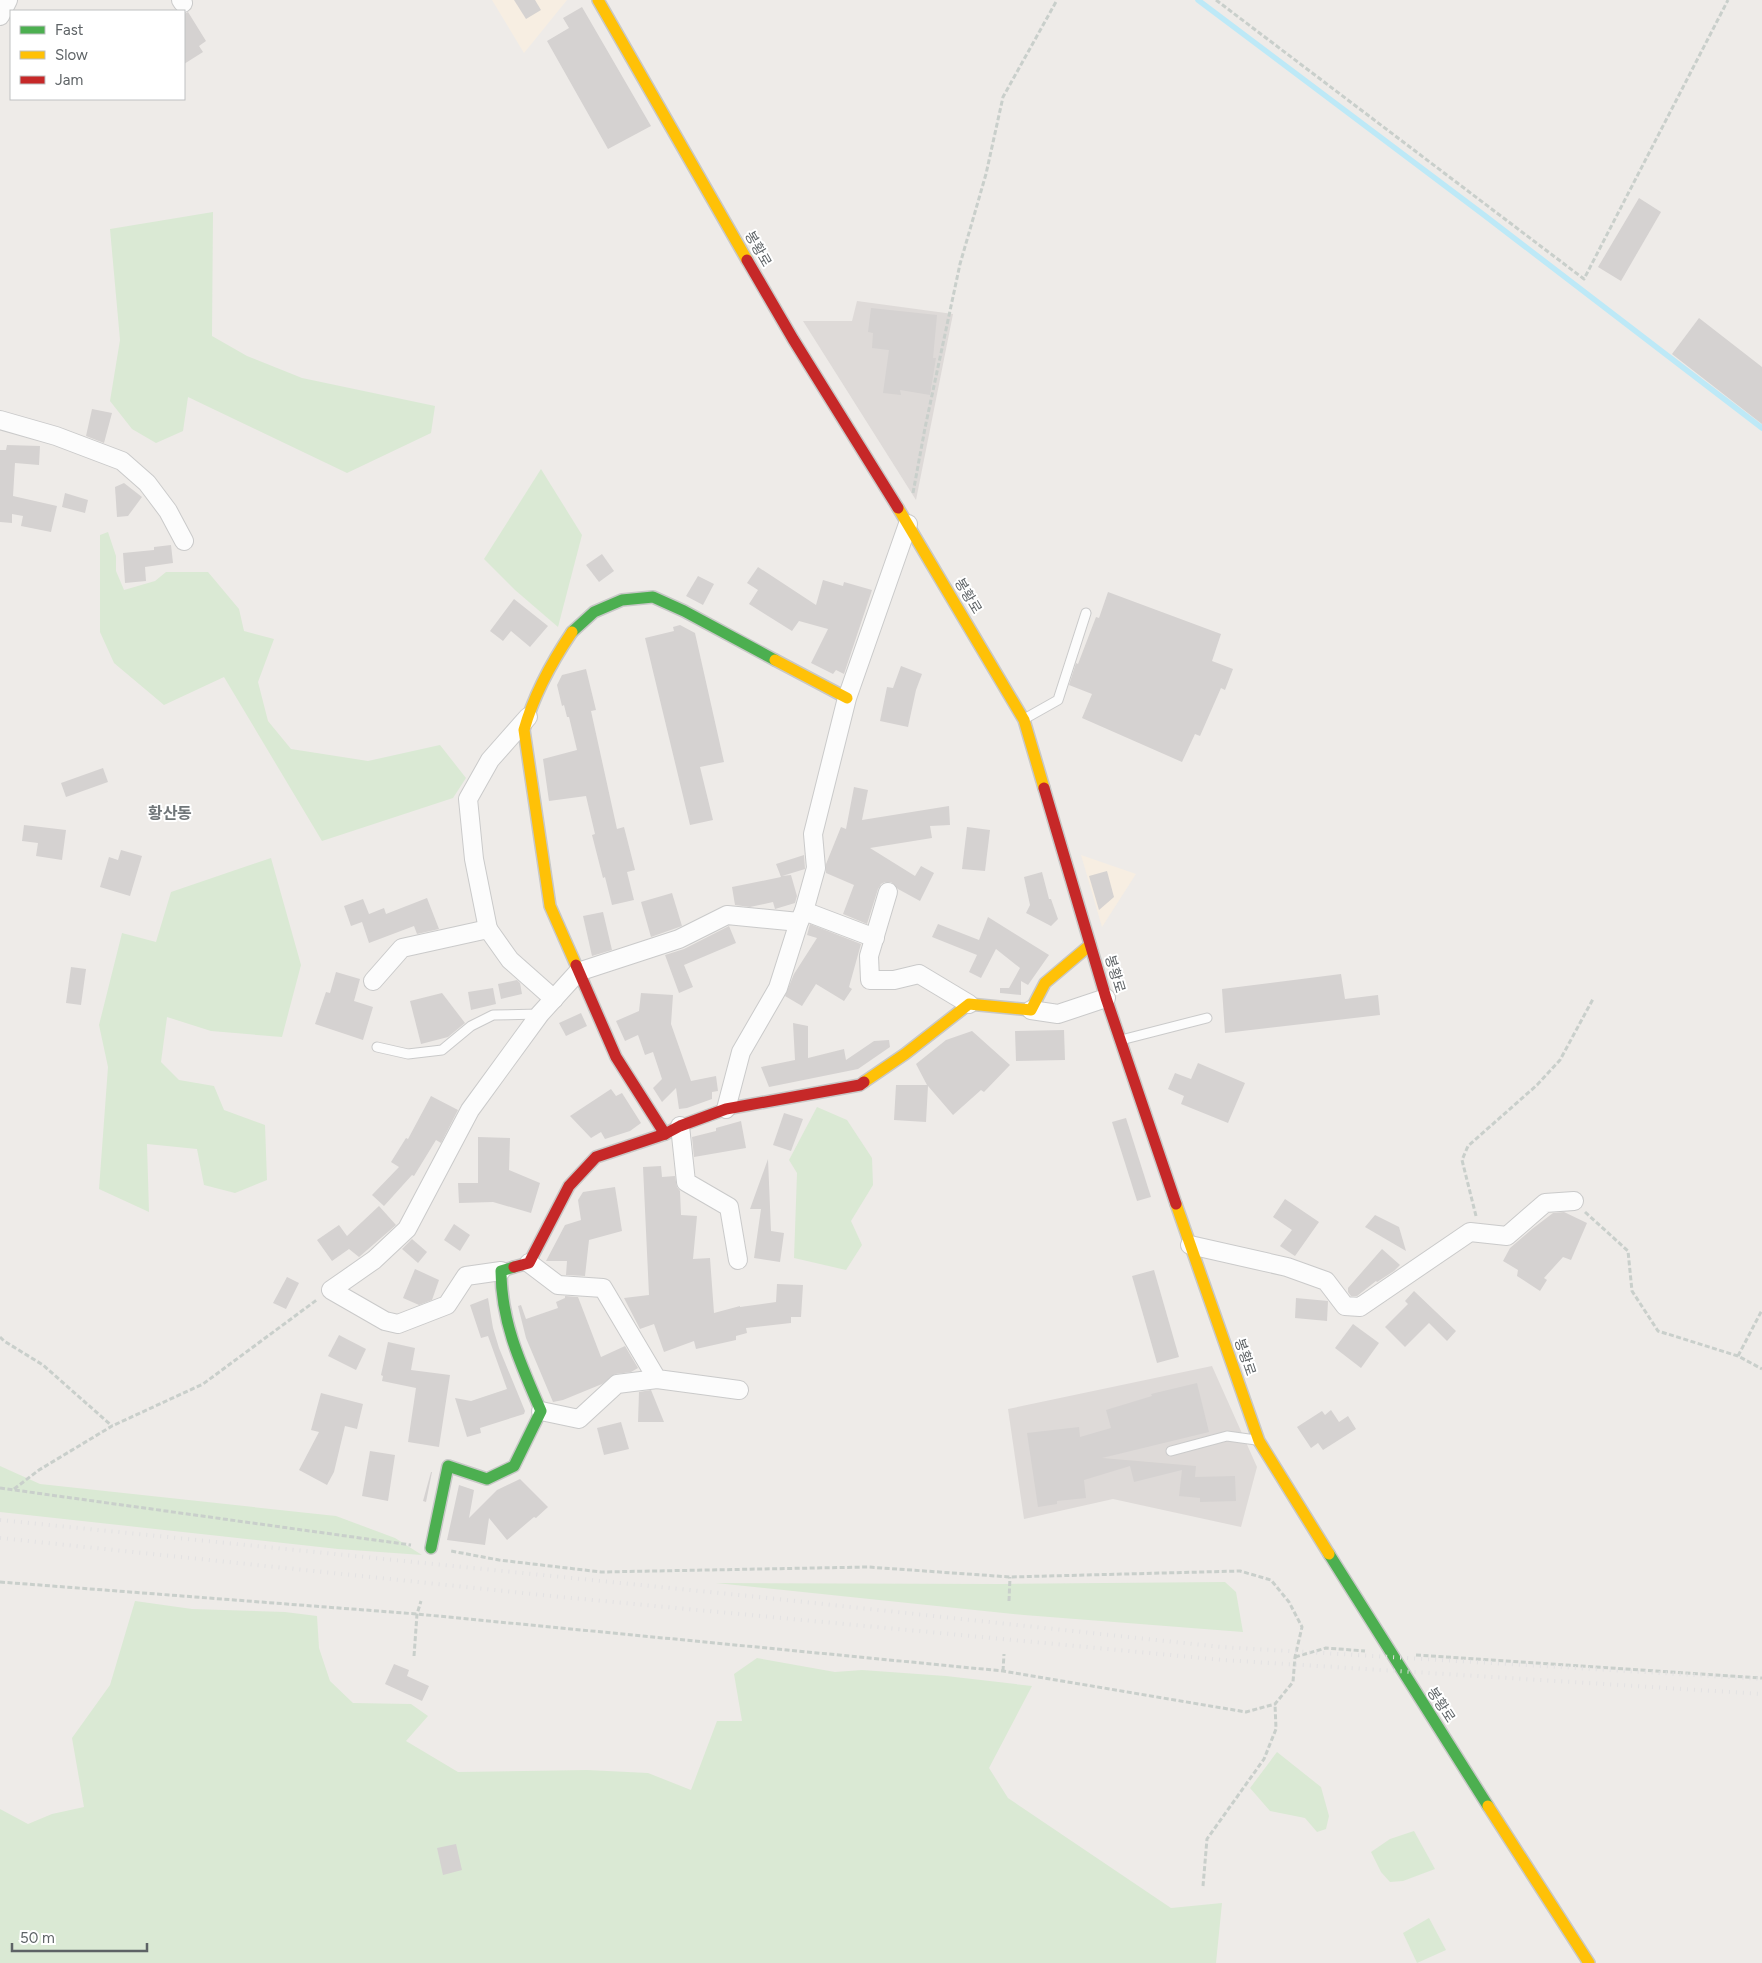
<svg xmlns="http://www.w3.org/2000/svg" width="1762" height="1963" font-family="Figtree,'Noto Sans KR',sans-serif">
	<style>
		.commercial { fill: #f7eee2 }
		.industrial { fill: #dedad8 }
		.green { fill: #dae9d4 }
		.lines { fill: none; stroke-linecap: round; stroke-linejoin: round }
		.stream { stroke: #bde9f7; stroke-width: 5.5 }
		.building { fill: #d5d2d1 }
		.lane-casing { stroke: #cacaca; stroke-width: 11 }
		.street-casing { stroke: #cacaca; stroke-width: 20 }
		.fast-casing { stroke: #c8c8c7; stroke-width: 14 }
		.slow-casing { stroke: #c8c8c7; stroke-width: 14 }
		.jam-casing { stroke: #c8c8c7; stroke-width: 14 }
		.path { stroke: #c9cfcb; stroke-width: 3; stroke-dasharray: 5 2.5; stroke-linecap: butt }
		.lane { stroke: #fcfcfc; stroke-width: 9 }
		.street { stroke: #fcfcfc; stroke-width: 18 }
		.fast { stroke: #4caf50; stroke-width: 11 }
		.slow { stroke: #ffc107; stroke-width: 11 }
		.jam { stroke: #c62828; stroke-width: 11 }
		.rail { stroke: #e3e2e3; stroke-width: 4; stroke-dasharray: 1 6; stroke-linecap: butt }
		.labels { text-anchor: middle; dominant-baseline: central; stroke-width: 4; stroke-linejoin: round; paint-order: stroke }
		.street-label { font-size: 14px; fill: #5e6366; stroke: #fff }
		.quarter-label { font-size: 16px; font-weight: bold; fill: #6f7578; stroke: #fff }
	</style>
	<rect width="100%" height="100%" fill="#eeebe8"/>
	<g class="commercial">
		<polygon points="492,0 567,0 524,53"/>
		<polygon points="1081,855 1136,874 1102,927"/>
	</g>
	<g class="industrial">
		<polygon points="857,301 953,314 916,500 803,321 852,321"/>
		<polygon points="1212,1366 1257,1467 1241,1527 1113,1499 1024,1519 1008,1409"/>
	</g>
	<g class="green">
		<polygon points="213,212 212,336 247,356 302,378 435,406 431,433 347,473 188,397 183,431 156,443 132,429 110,401 120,340 110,229"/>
		<polygon points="541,469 582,535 558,627 515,590 484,559"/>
		<polygon points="108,532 116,556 116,571 124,590 155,581 166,572 208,572 239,609 244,631 274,639 258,682 268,721 291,749 368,761 440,745 466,778 453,798 322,841 224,677 164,705 114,663 100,632 100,535"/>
		<polygon points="271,858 301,965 282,1037 211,1031 167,1017 161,1062 179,1080 214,1086 224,1110 265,1125 267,1180 235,1193 204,1185 197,1149 147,1144 149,1212 99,1189 108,1067 99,1025 122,933 156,942 171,892"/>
		<polygon points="817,1107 847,1120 872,1158 873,1185 851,1221 862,1245 846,1270 794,1258 797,1173 789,1160"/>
		<polygon points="0,1466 40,1484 336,1516 395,1538 422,1555 338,1549 0,1512"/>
		<polygon points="1225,1582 1236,1592 1243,1632 1024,1615 716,1583 1001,1584"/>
		<polygon points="135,1601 192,1609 285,1612 317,1616 319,1648 330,1681 353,1703 411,1704 428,1716 406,1741 458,1772 587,1770 648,1773 691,1790 717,1721 742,1721 734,1674 757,1658 835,1672 862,1670 946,1676 1032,1686 989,1768 1008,1798 1171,1908 1222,1903 1216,1963 0,1963 0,1809 28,1824 52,1814 84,1807 72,1738 110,1685"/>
		<polygon points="1277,1752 1321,1787 1329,1816 1326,1829 1317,1832 1305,1818 1270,1811 1250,1788"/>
		<polygon points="1414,1831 1435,1869 1403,1881 1390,1882 1381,1872 1371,1852 1390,1839"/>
		<polygon points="1429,1918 1446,1950 1417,1963 1403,1933"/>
	</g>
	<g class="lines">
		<polyline class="stream" points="1198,0 1484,215 1762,428"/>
	</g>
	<g class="building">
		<polygon points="514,0 535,0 541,10 526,19"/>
		<polygon points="582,7 651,126 608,149 547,41 569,28 563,18"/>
		<polygon points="188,12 206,41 199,46 203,52 184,64 184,14"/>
		<polygon points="1639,198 1661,212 1621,281 1598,267"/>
		<polygon points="871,308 937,315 933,358 936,358 930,395 900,390 901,395 883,393 889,350 872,348 873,333 868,332"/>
		<polygon points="1699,318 1762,367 1762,424 1672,354"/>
		<polygon points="92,409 112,413 104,443 86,436"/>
		<polygon points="7,445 40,446 39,465 15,463 13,496 57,506 51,532 21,526 23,516 12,514 12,523 0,522 0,450 6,450"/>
		<polygon points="124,483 142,497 128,516 117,517 115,487"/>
		<polygon points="65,493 88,500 85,513 62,507"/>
		<polygon points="171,545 173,563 145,567 146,581 125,583 123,553 154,550 154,547"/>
		<polygon points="602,554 614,571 599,582 586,565"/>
		<polygon points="758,567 816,605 823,580 843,586 844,582 872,590 844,674 836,670 833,674 811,663 828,629 799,621 792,631 749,604 758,590 747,583"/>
		<polygon points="698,576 714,584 703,605 686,596"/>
		<polygon points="1108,592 1221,634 1212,661 1233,669 1225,690 1221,688 1200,736 1195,734 1182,762 1082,718 1092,694 1069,685 1076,663 1078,664 1096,617 1099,618"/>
		<polygon points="514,599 548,626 530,647 511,631 503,641 490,631"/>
		<polygon points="680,625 695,633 724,762 700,767 713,820 690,825 645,638 674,631 673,627"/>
		<polygon points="901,666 922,674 916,690 908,727 880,721 887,687 893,688"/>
		<polygon points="586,669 596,710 591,711 617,829 624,827 635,870 627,872 634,900 612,905 605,877 603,878 592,835 595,834 586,796 549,801 543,759 577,750 569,717 567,717 564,705 562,706 557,685 562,675"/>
		<polygon points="103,768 108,782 66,797 61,783"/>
		<polygon points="854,787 868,790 862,820 949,806 950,825 930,826 932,838 870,848 915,876 921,866 934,873 920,901 898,889 891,882 885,882 881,884 878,889 867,924 843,914 854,885 826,873 826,864 841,827 846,829"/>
		<polygon points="24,825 66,830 62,860 36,856 38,843 22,841"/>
		<polygon points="967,827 990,830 985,871 962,869"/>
		<polygon points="121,850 142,856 130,896 100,887 109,857 118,860"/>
		<polygon points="804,855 805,869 782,876 791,875 797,896 795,903 775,909 773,902 750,907 735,905 732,887 781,877 776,864"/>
		<polygon points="1107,871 1114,897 1099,910 1089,876"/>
		<polygon points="1042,872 1049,899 1051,899 1058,919 1051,926 1026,913 1030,905 1024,877"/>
		<polygon points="672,893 682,926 651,937 641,902"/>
		<polygon points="427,898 439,929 417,934 414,926 369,943 362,922 351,926 344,906 363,899 369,914 384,908 386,914"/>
		<polygon points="603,912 612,950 592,956 583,916"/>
		<polygon points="988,917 1049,955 1028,985 1021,981 1021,995 1000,993 1000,988 1009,988 1020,968 996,949 981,978 969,972 977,955 932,937 938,924 979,940"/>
		<polygon points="810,924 861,944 849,987 852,989 844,1001 816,984 802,1006 785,996 794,974 817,938 807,935"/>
		<polygon points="729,926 736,943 684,965 693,987 679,993 665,955 684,949"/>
		<polygon points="71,967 86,969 81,1005 66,1003"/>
		<polygon points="336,972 360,979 354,1001 373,1007 363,1040 315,1024 326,992 330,993"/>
		<polygon points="1341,974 1345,999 1378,995 1380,1015 1225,1033 1222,989"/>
		<polygon points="517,980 520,983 522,994 501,999 498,984"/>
		<polygon points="493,988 496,1004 471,1010 468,992"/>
		<polygon points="442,993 465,1023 448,1037 421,1044 410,1001"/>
		<polygon points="641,993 673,995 671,1024 691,1081 716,1076 718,1091 712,1092 712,1099 687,1108 679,1109 676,1088 662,1102 653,1088 662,1079 653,1052 645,1055 638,1035 625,1041 616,1021 639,1011"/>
		<polygon points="581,1013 587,1026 566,1036 559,1023"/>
		<polygon points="793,1023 808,1026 808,1058 844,1049 846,1060 874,1041 889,1040 890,1047 858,1069 769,1087 761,1067 795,1060"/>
		<polygon points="1064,1030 1065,1060 1016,1061 1015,1031"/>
		<polygon points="972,1031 1010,1065 984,1092 981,1090 953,1115 928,1086 926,1122 894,1120 896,1085 927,1085 916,1064 946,1040"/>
		<polygon points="1198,1063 1245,1083 1228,1123 1181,1104 1184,1096 1168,1089 1175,1073 1191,1079"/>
		<polygon points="611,1089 616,1096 622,1093 641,1123 630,1131 605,1139 601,1132 591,1138 570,1116"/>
		<polygon points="431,1096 458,1110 441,1143 436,1140 414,1176 412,1175 384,1206 372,1195 399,1167 391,1162 406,1138 408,1139"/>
		<polygon points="784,1113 803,1119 791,1151 773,1145"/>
		<polygon points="1126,1118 1151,1197 1137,1201 1112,1122"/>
		<polygon points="741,1121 746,1148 694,1157 692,1137 716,1131 716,1128"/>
		<polygon points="478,1137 510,1138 509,1170 540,1183 531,1213 493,1202 459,1203 458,1183 478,1183"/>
		<polygon points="768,1159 771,1231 784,1233 780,1262 754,1258 761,1209 750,1209"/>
		<polygon points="661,1166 662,1177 675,1176 677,1187 680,1191 681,1215 697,1216 693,1259 710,1258 714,1313 740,1306 740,1307 776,1302 777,1284 803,1285 801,1317 791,1317 791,1323 746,1328 747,1333 736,1336 736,1340 696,1349 694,1341 664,1352 654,1324 640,1329 624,1298 649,1295 643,1167"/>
		<polygon points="615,1187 622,1231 589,1240 585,1276 566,1275 567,1261 546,1261 565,1225 581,1220 578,1200 583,1192"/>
		<polygon points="1285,1199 1319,1222 1295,1256 1280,1246 1292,1230 1273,1217"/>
		<polygon points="379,1206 396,1225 359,1257 349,1249 332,1261 317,1240 339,1225 347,1236"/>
		<polygon points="1564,1212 1587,1223 1571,1260 1563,1257 1544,1278 1547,1280 1540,1291 1517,1276 1518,1270 1503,1261 1510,1248 1532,1229 1553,1213"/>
		<polygon points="1375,1215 1399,1227 1406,1251 1365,1227"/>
		<polygon points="454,1224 470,1235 460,1251 444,1240"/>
		<polygon points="412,1239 427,1252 418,1263 402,1249"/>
		<polygon points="1382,1249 1400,1265 1394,1271 1377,1282 1376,1281 1357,1296 1351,1296 1348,1292 1348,1288"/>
		<polygon points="415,1269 439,1280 432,1300 419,1305 403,1298"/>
		<polygon points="1154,1270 1179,1357 1157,1363 1132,1276"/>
		<polygon points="287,1277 299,1283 286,1309 273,1303"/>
		<polygon points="1414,1291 1456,1331 1447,1341 1429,1323 1405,1347 1385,1327 1408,1304 1405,1301"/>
		<polygon points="565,1296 578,1297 601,1357 625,1346 638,1368 631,1372 615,1374 602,1384 563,1400 553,1402 526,1338 518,1306 521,1305 526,1319 558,1308 556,1302 565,1298"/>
		<polygon points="488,1298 493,1328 499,1348 525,1411 524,1414 480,1428 481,1433 467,1437 455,1398 471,1401 507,1389 488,1336 481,1338 470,1305"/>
		<polygon points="1296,1298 1328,1301 1327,1321 1295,1318"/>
		<polygon points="1353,1324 1379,1343 1361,1368 1335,1348"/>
		<polygon points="339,1335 366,1349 356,1370 328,1356"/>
		<polygon points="388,1342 415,1348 411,1370 450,1375 439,1447 408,1442 416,1388 382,1381 383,1376 381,1375"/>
		<polygon points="1197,1383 1209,1432 1102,1458 1196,1466 1195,1477 1235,1476 1236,1501 1200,1502 1200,1498 1179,1496 1182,1470 1134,1482 1130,1466 1084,1480 1086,1498 1057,1501 1057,1504 1038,1507 1027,1433 1079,1427 1080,1437 1111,1428 1106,1410 1152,1396 1151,1394"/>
		<polygon points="651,1390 664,1422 638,1422 639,1392"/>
		<polygon points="321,1393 363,1404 357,1429 345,1426 334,1472 327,1485 299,1470 319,1432 311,1430"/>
		<polygon points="1331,1410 1339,1422 1348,1416 1356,1429 1323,1450 1318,1443 1311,1448 1297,1427 1322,1411 1325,1415"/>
		<polygon points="621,1422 629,1449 604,1455 597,1428"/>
		<polygon points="370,1451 395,1455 388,1501 362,1496"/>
		<polygon points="431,1472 432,1472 426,1502 423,1501"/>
		<polygon points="520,1479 548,1507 536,1518 534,1517 507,1540 489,1518 485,1545 447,1540 459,1485 474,1490 469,1518 497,1490"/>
		<polygon points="394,1664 409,1670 407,1676 429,1686 422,1701 385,1684"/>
		<polygon points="456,1844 462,1870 443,1875 437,1848"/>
	</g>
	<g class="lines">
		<g class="lane-casing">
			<g id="lane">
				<polyline points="1026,718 1058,700 1086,613"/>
				<polyline points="1121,1040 1207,1018"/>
				<polyline points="377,1047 408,1054 442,1050 471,1026 493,1015 540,1014"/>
				<polyline points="1171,1451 1227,1436 1256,1440"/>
			</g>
		</g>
		<g class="street-casing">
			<g id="street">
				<polyline points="181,0 183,3"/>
				<polyline points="0,16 8,0"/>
				<polyline points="0,420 56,436 122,461 147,483 168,511 184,541"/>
				<polyline points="888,892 869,956 870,980 894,980 919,974 969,1004"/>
				<polyline points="804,911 875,938"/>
				<polyline points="488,929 474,859 468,799 490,760 528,717"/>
				<polyline points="373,981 402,948 488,929 510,960 554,999"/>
				<polyline points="1031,1010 1058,1014 1106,998"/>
				<polyline points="726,1109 741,1052 778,988 799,922 804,911 816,868 813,834 847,698 908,524"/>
				<polyline points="680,1126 686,1182 729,1207 738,1260"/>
				<polyline points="1190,1245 1287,1267 1326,1281 1345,1306 1360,1307 1470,1232 1507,1236 1545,1203 1574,1201"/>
				<polyline points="529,1263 558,1285 603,1288 657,1379 739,1390"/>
				<polyline points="501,1271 466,1276 447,1305 398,1324 385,1321 331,1290 374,1260 407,1229 470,1110 540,1014 578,972 679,939 727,915 799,922"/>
				<polyline points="541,1411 579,1419 617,1384 657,1379"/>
			</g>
		</g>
		<g class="fast-casing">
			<g id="fast">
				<polyline points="572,632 594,612 622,600 653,597 684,611 775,660"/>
				<path d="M431,1548L448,1466L487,1479L514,1466L541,1411C521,1365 501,1322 501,1271L514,1267"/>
				<polyline points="1329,1554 1488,1806"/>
			</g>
		</g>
		<g class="slow-casing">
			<g id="slow">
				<polyline points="598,0 747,260"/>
				<polyline points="898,508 1024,720 1044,788"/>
				<path d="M572,632C551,663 534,694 524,730L550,906L576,965"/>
				<polyline points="775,660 847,698"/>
				<polyline points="864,1082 905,1054 969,1004 1031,1010 1045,983 1090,945"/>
				<polyline points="1176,1204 1259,1441 1329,1554"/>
				<polyline points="1488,1806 1589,1963"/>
			</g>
		</g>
		<g class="jam-casing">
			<g id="jam">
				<polyline points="747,260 793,339 898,508"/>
				<polyline points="1044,788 1106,998 1176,1204"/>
				<polyline points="576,965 616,1057 665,1134"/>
				<polyline points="514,1267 529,1263 569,1186 596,1157 665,1134 680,1126 726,1109 860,1085 864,1082"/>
			</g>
		</g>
		<g class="path">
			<polyline points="1216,0 1584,279 1728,0"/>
			<polyline points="913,493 925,428 960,264 986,174 1003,97 1057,0"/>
			<polyline points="1585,1212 1628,1251 1632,1291 1658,1331 1738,1356 1762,1369"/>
			<polyline points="1476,1216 1462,1160 1468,1146 1537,1085 1560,1060 1593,999"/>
			<polyline points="0,1337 4,1341 43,1365 112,1426"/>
			<polyline points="1738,1356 1762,1310"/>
			<polyline points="0,1488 411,1545"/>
			<polyline points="14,1489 39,1470 112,1426 203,1384 318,1299"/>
			<polyline points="0,1582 417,1614 1003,1671 1246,1712 1275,1704 1293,1682 1295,1657 1302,1627 1289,1602 1271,1580 1240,1571 1010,1577 868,1567 601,1572 499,1560 451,1551"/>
			<polyline points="1009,1601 1010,1577"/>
			<polyline points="1416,1655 1762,1678"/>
			<polyline points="414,1656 417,1614 421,1601"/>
			<polyline points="1295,1657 1326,1648 1365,1651"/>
			<polyline points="1003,1671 1004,1654"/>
			<polyline points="1203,1886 1207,1839 1264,1759 1276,1729 1275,1704"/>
		</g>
		<use href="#lane" class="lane"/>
		<use href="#street" class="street"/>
		<use href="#fast" class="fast"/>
		<use href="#slow" class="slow"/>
		<use href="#jam" class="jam"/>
		<g class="rail">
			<polyline points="0,1520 749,1596 1221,1647 1762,1679"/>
			<polyline points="0,1538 561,1597 1223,1660 1762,1694"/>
		</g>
	</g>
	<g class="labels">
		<g class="street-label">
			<text transform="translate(758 249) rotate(60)">봉황로</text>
			<text transform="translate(968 596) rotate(59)">봉황로</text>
			<text transform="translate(1115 974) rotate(73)">봉황로</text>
			<text transform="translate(1245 1357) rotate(71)">봉황로</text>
			<text transform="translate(1441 1705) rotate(57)">봉황로</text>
		</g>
		<g class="quarter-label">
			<text x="170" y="813">황산동</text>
		</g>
	</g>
	<rect x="10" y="10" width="175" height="90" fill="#ffffff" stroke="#bfc1c2"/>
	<rect x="20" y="26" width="25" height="8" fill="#4caf50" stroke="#bfc1c2"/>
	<text x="55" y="35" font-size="15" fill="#5e6366">Fast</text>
	<rect x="20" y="51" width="25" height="8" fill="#ffc107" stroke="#bfc1c2"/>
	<text x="55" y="60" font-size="15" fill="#5e6366">Slow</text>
	<rect x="20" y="76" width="25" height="8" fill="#c62828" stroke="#bfc1c2"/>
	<text x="55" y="85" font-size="15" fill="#5e6366">Jam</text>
	<path d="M12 1943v8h135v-8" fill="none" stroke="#5e6366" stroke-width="2.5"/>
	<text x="20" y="1943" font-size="15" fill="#5e6366" stroke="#ffffff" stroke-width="4" paint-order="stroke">50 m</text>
</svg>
